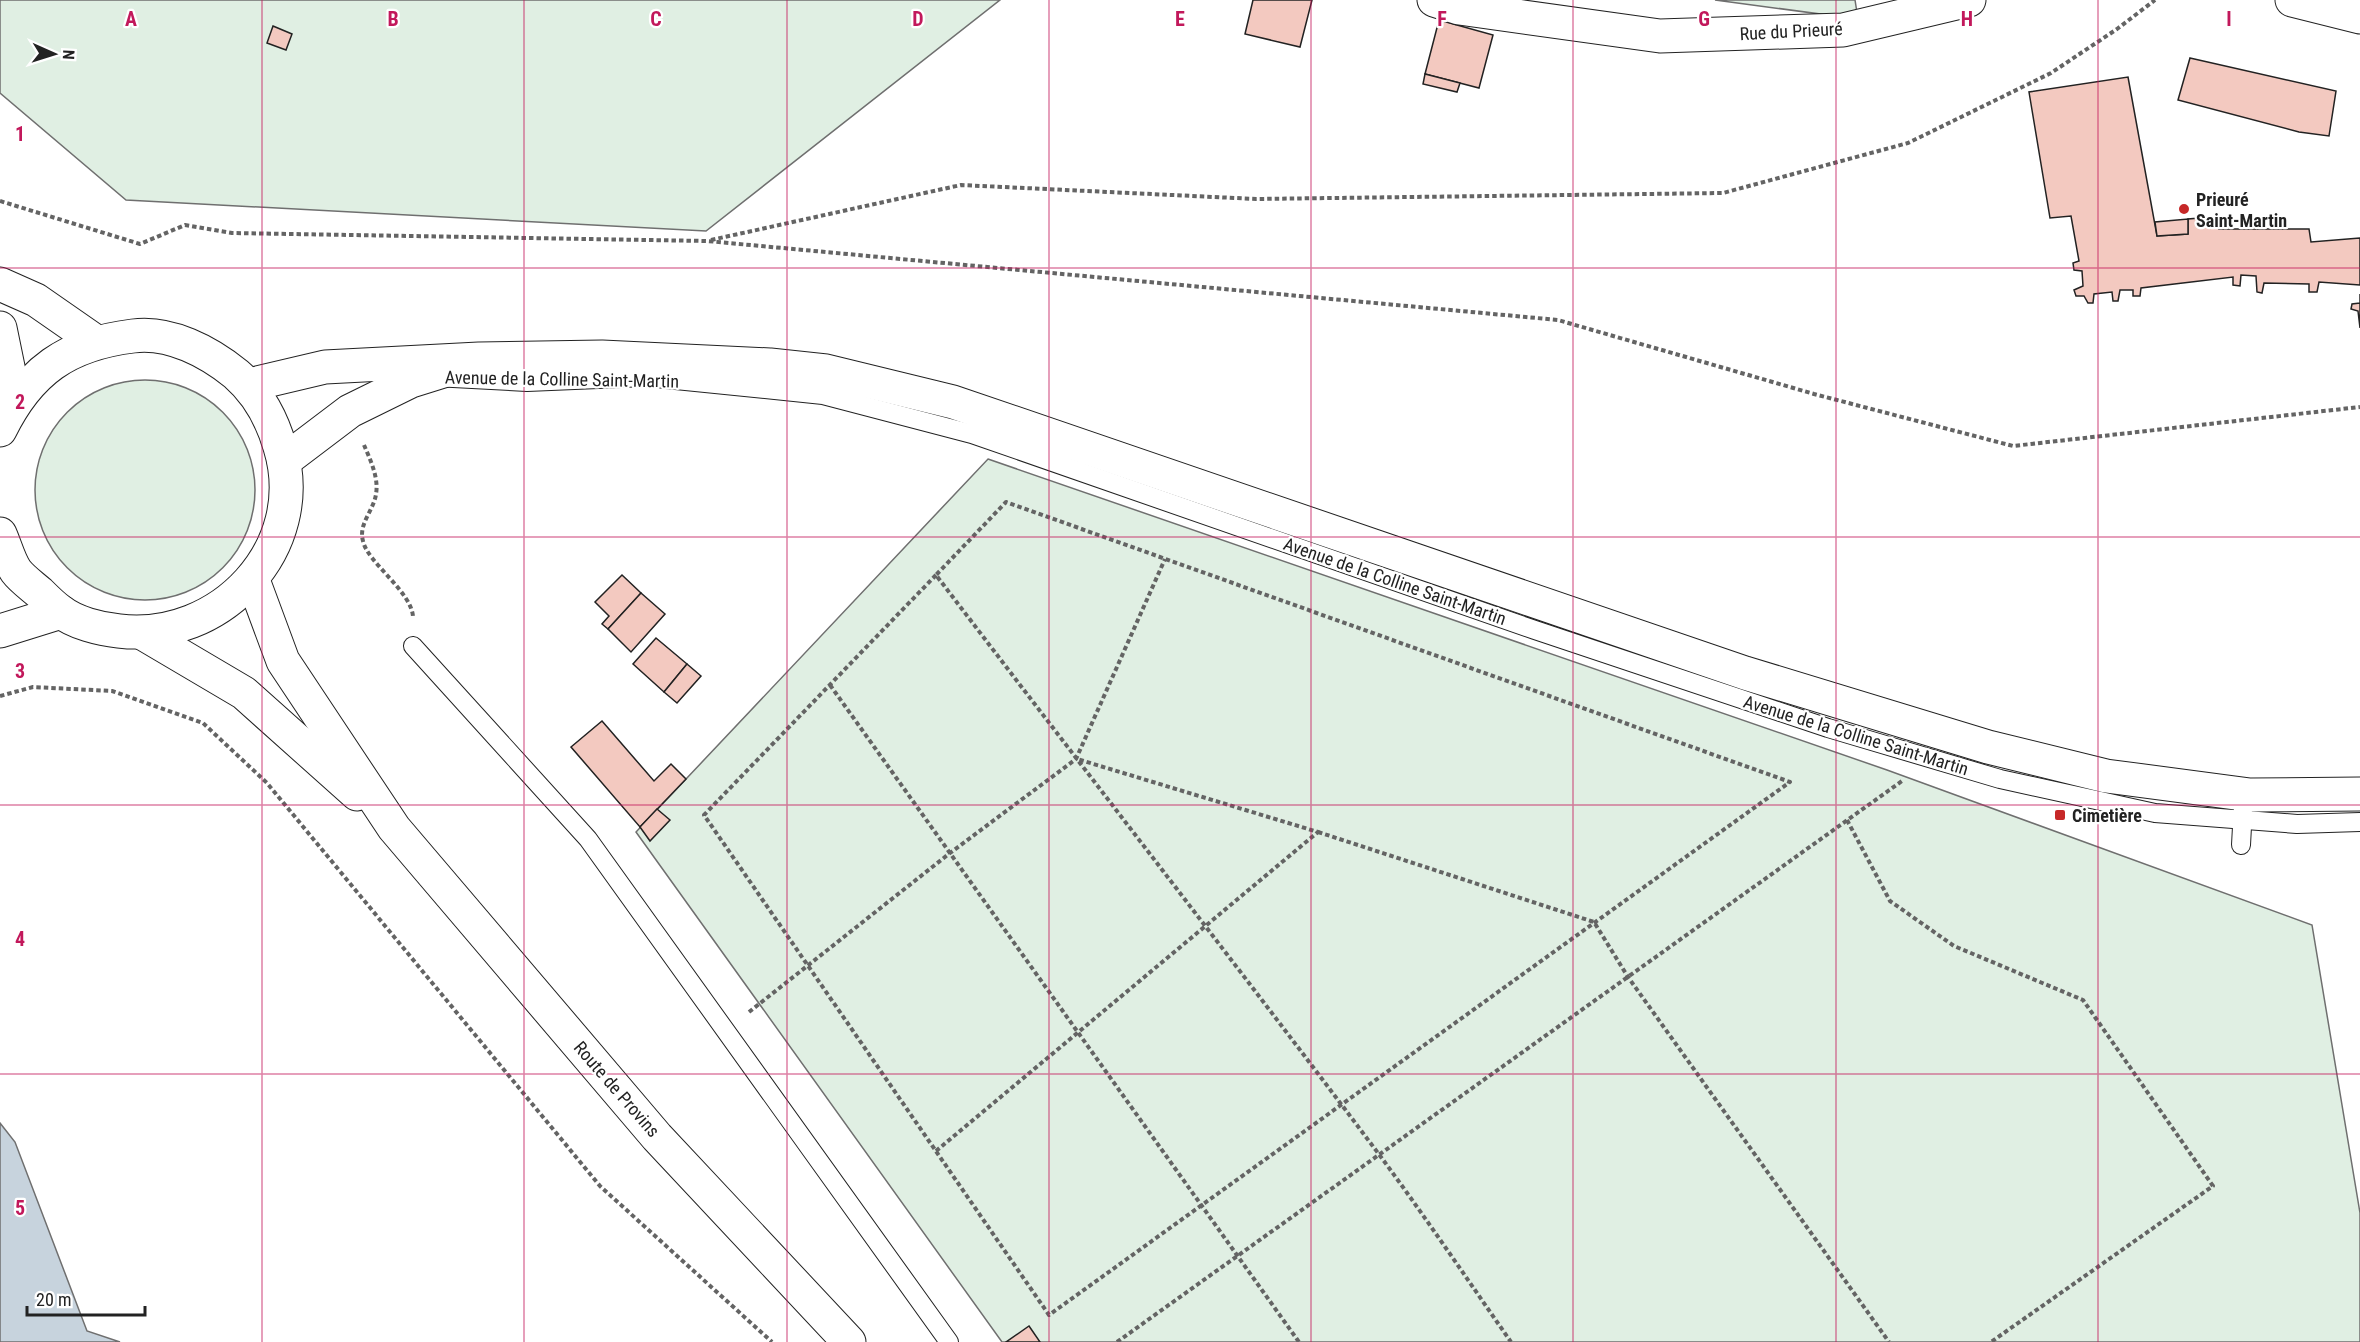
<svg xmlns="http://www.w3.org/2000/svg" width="2360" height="1342" font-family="'Roboto Condensed',sans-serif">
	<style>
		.green { fill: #e0efe3; stroke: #6f6f6f; stroke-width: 1.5 }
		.water { fill: #c7d3dd; stroke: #6f6f6f; stroke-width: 1.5 }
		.building { fill: #f3c9c0; stroke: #222; stroke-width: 1.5 }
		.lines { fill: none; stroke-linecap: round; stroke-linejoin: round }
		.lane-casing { stroke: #222; stroke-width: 20 }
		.street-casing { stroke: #222; stroke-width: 35 }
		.secondary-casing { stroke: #222; stroke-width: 35 }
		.primary-casing { stroke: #222; stroke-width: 35 }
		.path { stroke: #646464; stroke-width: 4; stroke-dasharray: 4.5 3; stroke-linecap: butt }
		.lane { stroke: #fff; stroke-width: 18 }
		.street { stroke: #fff; stroke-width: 33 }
		.secondary { stroke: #fff; stroke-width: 33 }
		.primary { stroke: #fff; stroke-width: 33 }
		.grid { fill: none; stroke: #c2185b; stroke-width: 1.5; stroke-opacity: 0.55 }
		.poi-dot { fill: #c62828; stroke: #fff; stroke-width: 2 }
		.labels { text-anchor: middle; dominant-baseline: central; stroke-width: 4.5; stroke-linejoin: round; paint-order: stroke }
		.street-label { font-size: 18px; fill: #222; stroke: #fff }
		.poi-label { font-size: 18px; font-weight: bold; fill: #222; stroke: #fff; text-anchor: start }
		.grid-label { font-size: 20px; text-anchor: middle; font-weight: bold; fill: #c2185b; stroke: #fff; stroke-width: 4.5; stroke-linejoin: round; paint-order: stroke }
	</style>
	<rect width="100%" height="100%" fill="#fff"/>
	<g class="green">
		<polygon points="0,0 1000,0 706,231 126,200 0,93"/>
		<polygon points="1715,0 1855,0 1858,19"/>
		<circle cx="145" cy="490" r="110"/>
		<polygon points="988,459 1887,770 2312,925 2360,1213 2360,1342 1002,1342 636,832"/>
	</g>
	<polygon class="water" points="0,1123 15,1142 87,1331 120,1342 0,1342"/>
	<g class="building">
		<polygon points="1253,0 1312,0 1300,47 1245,34"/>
		<polygon points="1439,20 1493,35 1479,88 1425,74"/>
		<polygon points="273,26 292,34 286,50 267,43"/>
		<polygon points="2190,58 2336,91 2329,136 2299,132 2178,100"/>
		<polygon points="1425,74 1460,83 1457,92 1423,84"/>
		<polygon points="2128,77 2157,236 2188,234 2188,219 2212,217 2219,229 2309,229 2311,242 2360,238 2360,285 2319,282 2317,292 2309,292 2309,284 2264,283 2262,293 2257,292 2256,276 2241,275 2240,286 2233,285 2233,277 2141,288 2140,296 2133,296 2133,290 2120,290 2118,301 2113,301 2112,292 2094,294 2093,303 2088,303 2084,296 2076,296 2074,290 2083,286 2082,271 2074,270 2073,263 2079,261 2071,216 2050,218 2029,92"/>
		<polygon points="2188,219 2188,234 2157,236 2155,222"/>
		<polygon points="2360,294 2360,328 2358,311 2351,309 2352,304 2360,303"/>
		<polygon points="622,575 641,593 608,629 602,624 609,616 595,602"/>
		<polygon points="641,593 665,614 631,652 608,629"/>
		<polygon points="656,638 687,664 664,692 633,664"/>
		<polygon points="687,664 701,676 677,703 664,692"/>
		<polygon points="602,721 654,781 671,764 686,779 640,827 571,747"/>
		<polygon points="657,809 670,820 650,841 640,827"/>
		<polygon points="1029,1326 1040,1342 1006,1342"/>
	</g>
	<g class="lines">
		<g class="lane-casing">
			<g id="lane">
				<polyline points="434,377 527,382 646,377 823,395 972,434 1535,630 1828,728 2000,779 2155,813 2297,824 2360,822"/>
				<polyline points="413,646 588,839 949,1342"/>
				<polyline points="2241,845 2243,808"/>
			</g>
		</g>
		<g class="street-casing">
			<g id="street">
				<polyline points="1434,0 1459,8 1660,36 1843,30 1969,0"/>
				<polyline points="2292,0 2360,17"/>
			</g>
		</g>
		<g class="secondary-casing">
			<g id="secondary">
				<polyline points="249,385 325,367 479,359 602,357 770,365 826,371 953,402 1745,673 1988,747 2106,776 2250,795 2360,794"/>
				<polyline points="284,461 350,411 411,381 443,371"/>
			</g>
		</g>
		<g class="primary-casing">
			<g id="primary">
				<polyline points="0,284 36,300 95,341"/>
				<polyline points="0,328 15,401"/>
				<path d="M0,430C29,371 67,344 133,336C170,331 209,352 236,374C259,394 272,419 280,447C311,548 220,643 119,631C100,629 75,623 60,611C53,606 46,599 40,593C32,586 22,579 16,571C9,561 5,545 0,534"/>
				<polyline points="253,580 283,661 394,828 657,1137 849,1342"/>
				<polyline points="0,631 61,612"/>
				<polyline points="144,634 244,693 357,794"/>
			</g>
		</g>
		<g class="path">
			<polyline points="0,201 140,244 185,225 232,233 707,241 1558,320 1814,394 2013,446 2360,407"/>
			<polyline points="711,240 961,185 1256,199 1723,193 1908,143 2051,73 2117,29 2155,0"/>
			<path d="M364,445C370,459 379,478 376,494C374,510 358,524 363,541C367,562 412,592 413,617"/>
			<path d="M936,575L704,815L1049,1315L1790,782L1006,502L936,575C1083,768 1232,959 1378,1153C1424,1215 1467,1279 1511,1342"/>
			<polyline points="830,685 1299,1342"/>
			<polyline points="0,696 33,687 112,691 203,723 267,783 600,1186 772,1342"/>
			<polyline points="1847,820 1890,901 1954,946 2083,1000 2213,1186 1991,1342"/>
			<polyline points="1318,832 1594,922 1628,977 1889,1342"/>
			<polyline points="749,1012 950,853 1076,759 1165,559"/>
			<polyline points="936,1151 1318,832 1077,759"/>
			<polyline points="1117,1342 1902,781"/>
		</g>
		<use href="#lane" class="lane"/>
		<use href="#street" class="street"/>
		<use href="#secondary" class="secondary"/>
		<use href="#primary" class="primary"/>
	</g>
	<path class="grid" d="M262,0V1342M524,0V1342M787,0V1342M1049,0V1342M1311,0V1342M1573,0V1342M1836,0V1342M2098,0V1342M0,268H2360M0,537H2360M0,805H2360M0,1074H2360"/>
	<g class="poi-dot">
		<circle cx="2184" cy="209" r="6"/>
		<rect x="2054" y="809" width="12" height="12" rx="3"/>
	</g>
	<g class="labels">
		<g class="street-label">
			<text transform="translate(1791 31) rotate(-3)">Rue du Prieuré</text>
			<text transform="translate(562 379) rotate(1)">Avenue de la Colline Saint-Martin</text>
			<text transform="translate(1395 581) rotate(19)">Avenue de la Colline Saint-Martin</text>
			<text transform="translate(1856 735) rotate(17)">Avenue de la Colline Saint-Martin</text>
			<text transform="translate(617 1089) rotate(49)">Route de Provins</text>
		</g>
		<g class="poi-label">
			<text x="2196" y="199">Prieuré<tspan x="2196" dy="21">Saint-Martin</tspan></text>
			<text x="2072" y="815">Cimetière</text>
		</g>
	</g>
	<g class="grid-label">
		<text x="131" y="26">A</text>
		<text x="393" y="26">B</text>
		<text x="656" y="26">C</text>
		<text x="918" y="26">D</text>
		<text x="1180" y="26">E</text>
		<text x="1442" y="26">F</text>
		<text x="1704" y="26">G</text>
		<text x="1967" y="26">H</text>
		<text x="2229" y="26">I</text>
		<text x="20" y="141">1</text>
		<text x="20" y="409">2</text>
		<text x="20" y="678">3</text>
		<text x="20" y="946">4</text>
		<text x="20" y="1215">5</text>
	</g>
	<g transform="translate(54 54) rotate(93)" stroke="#ffffff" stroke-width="4.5" paint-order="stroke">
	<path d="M0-4.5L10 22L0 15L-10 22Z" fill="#222222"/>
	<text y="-9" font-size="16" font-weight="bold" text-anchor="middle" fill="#222222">N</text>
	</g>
	<path d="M27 1306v9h118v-9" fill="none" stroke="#222222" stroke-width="3"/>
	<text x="36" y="1306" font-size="18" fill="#222222" stroke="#ffffff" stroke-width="4.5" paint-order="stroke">20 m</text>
</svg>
